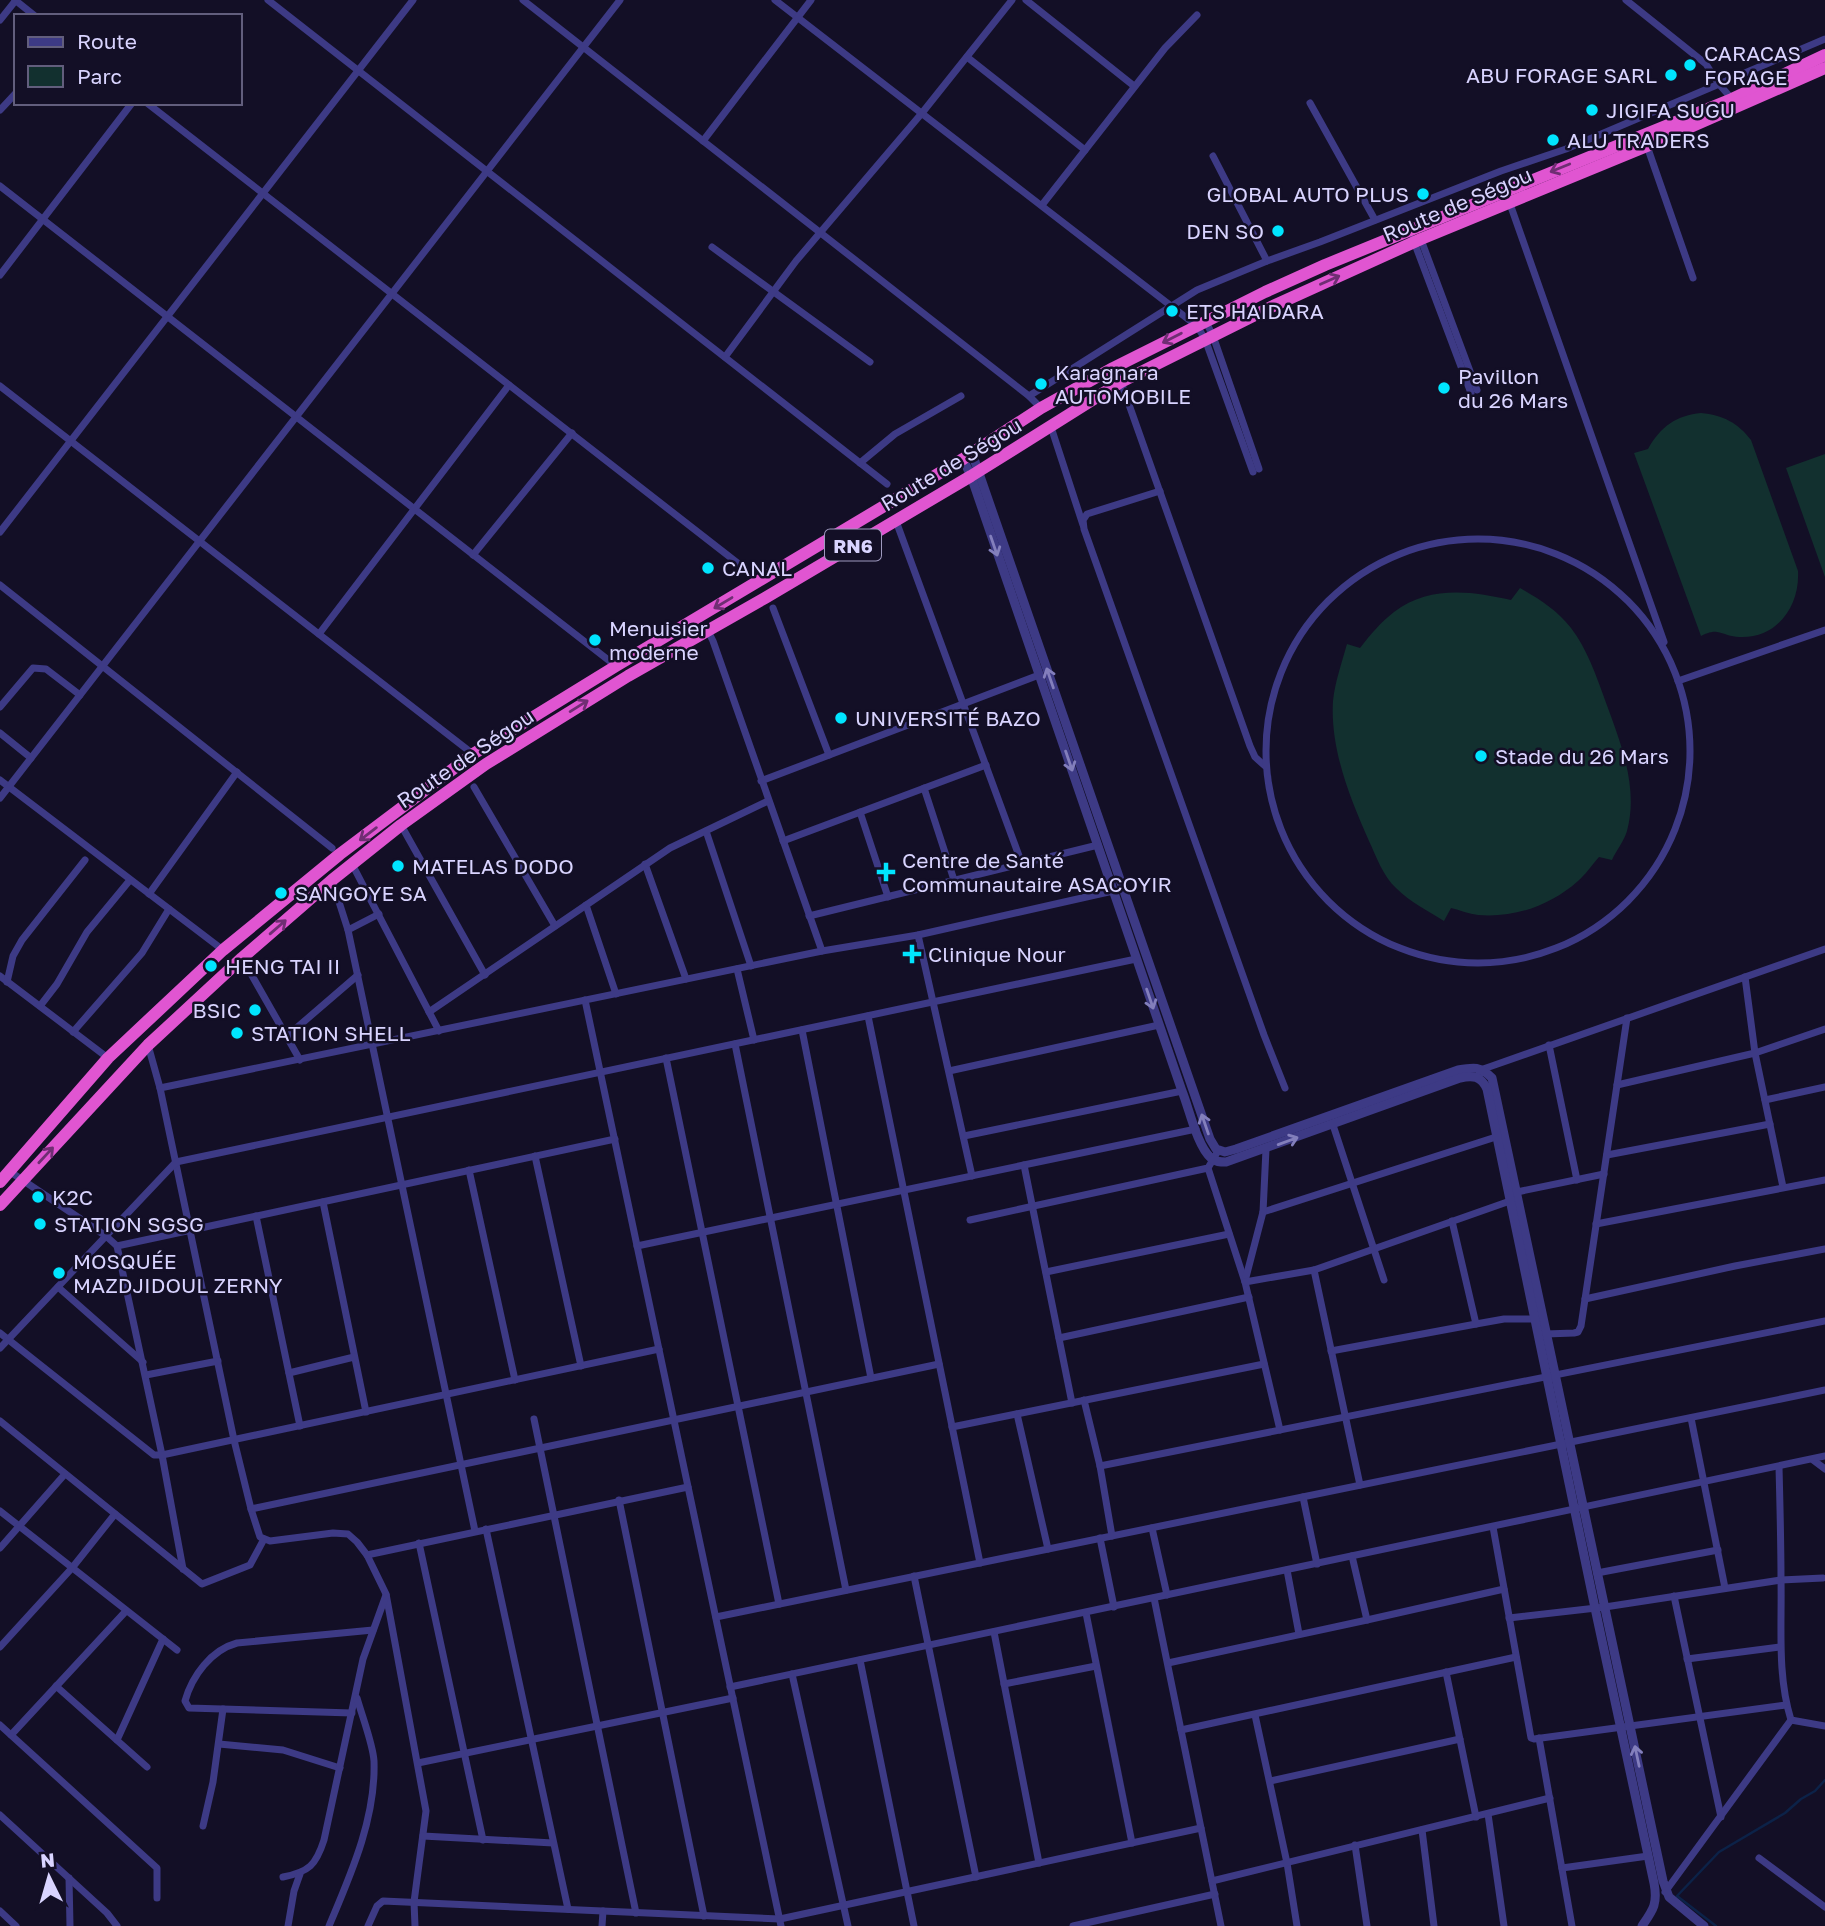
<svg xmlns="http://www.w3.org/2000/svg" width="1825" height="1926" font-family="'Golos Text',sans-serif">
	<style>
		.green { fill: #12302f }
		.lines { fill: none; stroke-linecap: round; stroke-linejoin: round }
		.stream { stroke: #0c2248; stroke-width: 2.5 }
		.minor { stroke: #3d3a85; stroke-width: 7 }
		.tertiary { stroke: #3d3a85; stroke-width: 9 }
		.trunk { stroke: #e055d1; stroke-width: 12 }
		.oneway { stroke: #6f2e73 }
		.oneway2 { stroke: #837fbc }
		.poi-dot { fill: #00e5ff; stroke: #130f26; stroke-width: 2.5 }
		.labels { text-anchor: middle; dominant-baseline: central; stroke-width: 5; stroke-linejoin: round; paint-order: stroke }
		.shield { fill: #130f26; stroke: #9e99be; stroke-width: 2 }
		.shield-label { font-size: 19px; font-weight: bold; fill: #d9d4ff }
		.poi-label { font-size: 21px; fill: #d9d4ff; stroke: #130f26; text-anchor: start }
		.street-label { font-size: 21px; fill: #d9d4ff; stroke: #130f26 }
	</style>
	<rect width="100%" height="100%" fill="#130f26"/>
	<g class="green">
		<path d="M1701,413C1723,415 1738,423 1751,440L1798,571C1800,606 1777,639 1739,637C1731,637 1724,633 1717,632C1712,631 1705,634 1701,636L1634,453L1648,449C1660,427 1677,415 1701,413Z"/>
		<polygon points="1825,454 1825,577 1786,468"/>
		<path d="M1520,588C1539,599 1557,610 1571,628C1587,649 1596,675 1605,700C1620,741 1639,787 1627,831C1624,841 1616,851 1612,860L1599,857C1592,865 1585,875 1578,881C1550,906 1514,918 1478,915C1469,914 1460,910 1451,908L1444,921C1428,911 1410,902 1396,888C1383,876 1376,856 1369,841C1350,798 1330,749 1333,701C1335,682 1342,662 1347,644L1360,648C1370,635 1381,622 1394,612C1429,585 1472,591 1511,600Z"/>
	</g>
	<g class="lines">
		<polyline class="stream" points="1716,1926 1677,1896 1719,1852 1785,1813 1801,1799 1815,1791 1825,1780"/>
		<g class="minor">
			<polyline points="15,0 35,16"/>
			<polyline points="268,0 887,484"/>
			<polyline points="523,0 1029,396 1041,408"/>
			<polyline points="775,0 1197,326 1205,339 1253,472"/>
			<polyline points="1026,0 1134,86"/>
			<polyline points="1626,0 1706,64 1718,83 1732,99"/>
			<polyline points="0,20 16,0"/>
			<polyline points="967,57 1085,150"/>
			<polyline points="147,103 744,568"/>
			<polyline points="1310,103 1375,220"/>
			<polyline points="0,110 16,93"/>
			<polyline points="703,141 811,0"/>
			<polyline points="1647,146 1693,278"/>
			<polyline points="1213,156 1267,261"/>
			<polyline points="0,186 616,666"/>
			<polyline points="1509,201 1664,642"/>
			<polyline points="1042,205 1165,48 1197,15"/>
			<polyline points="1420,237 1477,390"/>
			<polyline points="1413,239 1471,393"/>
			<polyline points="712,247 870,362"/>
			<polyline points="0,275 132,103"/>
			<polyline points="1206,322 1213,336 1259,469"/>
			<polyline points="725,357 796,261 922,113 1012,0"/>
			<polyline points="1113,368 1121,382 1250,746 1255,757 1265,766"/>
			<polyline points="0,386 473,754"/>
			<polyline points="1029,396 1197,290 1267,261 1320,242 1501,171 1566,149 1825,39"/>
			<polyline points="1051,427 1083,525"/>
			<polyline points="860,463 895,434 961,396"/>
			<polyline points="1160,491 1087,514 1083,520 1084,529 1264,1035 1285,1088"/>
			<polyline points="896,521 1022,864"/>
			<polyline points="0,532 413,0"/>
			<circle cx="1478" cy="751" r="212"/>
			<polyline points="473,555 572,433"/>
			<polyline points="0,585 332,848"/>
			<polyline points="773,608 829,755"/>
			<polyline points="708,631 713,641 822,951"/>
			<polyline points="319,634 509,385"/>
			<polyline points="1678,681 1825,630"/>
			<polyline points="0,707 33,668 46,669 80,695"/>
			<polyline points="0,733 31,758"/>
			<polyline points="0,780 223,950"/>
			<polyline points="761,781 1039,675"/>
			<polyline points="474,787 555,926"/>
			<polyline points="924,788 954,880"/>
			<polyline points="0,798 620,0"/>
			<polyline points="860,812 888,897"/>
			<polyline points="401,825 485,975"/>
			<polyline points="706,831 751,966"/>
			<polyline points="783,841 986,765"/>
			<polyline points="352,864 439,1031"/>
			<polyline points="645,864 686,979"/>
			<polyline points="332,880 348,930"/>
			<polyline points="149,894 237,772"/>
			<polyline points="586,905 616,994"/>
			<polyline points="379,914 348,930 475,1531"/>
			<polyline points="809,916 1098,845"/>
			<polyline points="918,935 972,1176"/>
			<polyline points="242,958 300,1060"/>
			<polyline points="737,969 754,1040"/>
			<polyline points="0,976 108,1058"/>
			<polyline points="1745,977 1755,1053 1783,1187"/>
			<polyline points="7,982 13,956 22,940 85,860"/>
			<polyline points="585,1000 781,1926"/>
			<polyline points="40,1006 57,984 87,932 130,880"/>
			<polyline points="429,1012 670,848 768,801"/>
			<polyline points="868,1016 980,1563"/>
			<polyline points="802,1030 871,1378"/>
			<polyline points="73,1032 142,953 169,909"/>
			<polyline points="286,1037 358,975"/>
			<polyline points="735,1044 846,1590"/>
			<polyline points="148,1045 160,1088 234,1440 251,1509 260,1537 270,1541 333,1533 348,1534 357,1542 367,1555 386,1594 426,1811 414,1902 415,1926"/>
			<polyline points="1549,1045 1577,1180"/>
			<polyline points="666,1058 779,1604"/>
			<polyline points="949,1071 1159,1025"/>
			<polyline points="1480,1074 1483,1069 1489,1067 1825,949"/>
			<polyline points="1617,1085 1755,1053 1825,1029"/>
			<polyline points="160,1088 822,951 918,935 1113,891"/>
			<polyline points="1765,1100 1825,1087"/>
			<polyline points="1333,1125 1384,1280"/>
			<polyline points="964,1136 1182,1091"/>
			<polyline points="1607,1155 1770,1124"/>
			<polyline points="535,1156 581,1366"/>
			<polyline points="1024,1165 1072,1403"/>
			<polyline points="1208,1168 1245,1282 1280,1430"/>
			<polyline points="469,1170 515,1380"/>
			<polyline points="9,1171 106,1236 117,1246 162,1455 183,1569"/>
			<polyline points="1512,1193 1604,1174"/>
			<polyline points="323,1202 366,1412"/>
			<polyline points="1263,1212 1499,1136"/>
			<polyline points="256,1216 300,1426"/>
			<polyline points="970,1220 1208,1168 1218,1151"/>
			<polyline points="1452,1221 1476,1324"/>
			<polyline points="1596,1224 1825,1180"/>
			<polyline points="117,1246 615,1139"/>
			<polyline points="637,1246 1196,1129"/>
			<polyline points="1314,1270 1360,1485"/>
			<polyline points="1046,1272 1229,1234"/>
			<polyline points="1245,1281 1263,1212 1266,1149"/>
			<polyline points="1245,1282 1314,1270 1510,1201"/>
			<polyline points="58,1287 143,1362"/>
			<polyline points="1585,1299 1735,1266 1825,1249"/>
			<polyline points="0,1333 154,1455 162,1455 659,1349"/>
			<polyline points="1546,1334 1574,1333 1578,1332 1581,1326 1627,1018"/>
			<polyline points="1059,1338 1249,1297"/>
			<polyline points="0,1348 176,1162 1136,959"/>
			<polyline points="1331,1351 1476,1324 1504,1319 1537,1319"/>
			<polyline points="289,1373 354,1357"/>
			<polyline points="146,1375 218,1361"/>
			<polyline points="1084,1400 1100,1466 1112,1536"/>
			<polyline points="1017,1414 1048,1549"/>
			<polyline points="1691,1418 1725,1588"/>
			<polyline points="534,1419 636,1913"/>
			<polyline points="0,1421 202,1584 250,1565 264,1539"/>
			<polyline points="952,1427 1264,1364"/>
			<polyline points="1813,1460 1825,1469"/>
			<polyline points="1100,1466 1825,1321"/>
			<path d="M1779,1467C1780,1505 1781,1543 1781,1580C1782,1626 1777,1675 1791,1720"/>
			<polyline points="1303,1497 1317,1564"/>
			<polyline points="619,1500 704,1916"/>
			<polyline points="251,1509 939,1364"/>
			<polyline points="0,1511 177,1650"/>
			<polyline points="1493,1527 1531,1738 1534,1739 1786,1705"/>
			<polyline points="1152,1528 1167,1595"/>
			<polyline points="486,1529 568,1909"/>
			<polyline points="1100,1538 1114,1607"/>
			<polyline points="419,1543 483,1840"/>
			<polyline points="0,1548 65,1474"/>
			<polyline points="367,1555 688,1487"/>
			<polyline points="1352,1556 1367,1620"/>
			<polyline points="1287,1570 1299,1634"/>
			<polyline points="1597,1573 1718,1550"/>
			<polyline points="914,1576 976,1877"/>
			<polyline points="1674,1596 1721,1817"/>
			<polyline points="1154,1598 1221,1926"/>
			<polyline points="1086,1613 1132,1843"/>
			<polyline points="716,1617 1825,1390"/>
			<polyline points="1509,1618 1605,1607 1781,1580 1823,1578"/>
			<polyline points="994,1632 1039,1863"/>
			<polyline points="0,1647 72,1568 115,1514"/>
			<polyline points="1687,1659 1780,1647"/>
			<polyline points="860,1660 914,1926"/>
			<polyline points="1168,1663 1367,1620 1504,1589"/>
			<polyline points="1446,1672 1476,1817"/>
			<polyline points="792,1674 848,1926"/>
			<polyline points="1004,1684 1096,1666"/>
			<polyline points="56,1686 147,1767"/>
			<polyline points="730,1687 1825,1456"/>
			<path d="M352,1713L189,1708L185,1701C192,1676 211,1650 237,1643L373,1630"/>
			<polyline points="1255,1715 1287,1863 1297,1926"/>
			<polyline points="1791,1720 1825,1726"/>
			<polyline points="0,1725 157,1868 157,1898"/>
			<polyline points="1181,1730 1516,1657"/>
			<polyline points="11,1735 126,1611"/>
			<polyline points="1539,1738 1572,1926"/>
			<polyline points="117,1740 163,1639"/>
			<polyline points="219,1744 283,1750 340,1768"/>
			<polyline points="418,1763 733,1698"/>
			<polyline points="1270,1781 1460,1739"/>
			<polyline points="1488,1814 1504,1926"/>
			<polyline points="0,1815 107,1913 117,1926"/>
			<polyline points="203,1826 213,1782 223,1709"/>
			<polyline points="1422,1830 1434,1926"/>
			<polyline points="423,1836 553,1843"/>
			<polyline points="1355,1845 1367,1926"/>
			<polyline points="1759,1858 1825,1907"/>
			<polyline points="1562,1868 1648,1856"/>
			<path d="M283,1877C309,1872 316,1865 324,1840L363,1659L386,1595"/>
			<polyline points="69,1878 70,1926"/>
			<polyline points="1212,1881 1550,1798"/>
			<polyline points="1665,1892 1791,1720"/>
			<polyline points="0,1911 16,1926"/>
			<polyline points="288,1926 294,1891 300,1874"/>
			<path d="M329,1926C351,1874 376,1818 374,1761C373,1744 362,1716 357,1698"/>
			<polyline points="368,1926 377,1906 383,1901 780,1919 1201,1828"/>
			<polyline points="602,1926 603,1911"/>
			<polyline points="1073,1926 1215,1894"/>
		</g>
		<g class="tertiary">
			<path d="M972,453L1210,1139L1216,1149L1225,1152L1236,1149L1458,1070C1474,1067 1480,1066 1492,1078L1663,1881L1669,1897L1704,1926"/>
			<path d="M963,459L971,476L1182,1091C1189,1108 1197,1146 1211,1158C1215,1162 1220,1162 1226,1162L1460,1078C1473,1075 1481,1076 1487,1089L1595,1608L1654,1883C1658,1904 1653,1910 1642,1926"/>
		</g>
		<g class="trunk">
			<polyline points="0,1182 108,1058 223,950 340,854 473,754 616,666 963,459 1041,408 1113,368 1265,292 1325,265 1732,99 1825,55"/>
			<polyline points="0,1205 148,1045 242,958 332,880 401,825 486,764 628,676 765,598 971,476 1121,382 1271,307 1421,239 1647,146 1825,68"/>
		</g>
	</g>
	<defs><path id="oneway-shaft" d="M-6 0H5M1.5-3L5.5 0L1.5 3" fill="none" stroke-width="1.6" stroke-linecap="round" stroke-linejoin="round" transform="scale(1.75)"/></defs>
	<g class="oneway">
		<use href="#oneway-shaft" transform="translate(1560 168) rotate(158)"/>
		<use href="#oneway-shaft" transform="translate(1330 280) rotate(-24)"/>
		<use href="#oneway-shaft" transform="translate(1172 338) rotate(153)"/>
		<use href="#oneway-shaft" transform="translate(723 603) rotate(149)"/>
		<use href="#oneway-shaft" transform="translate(579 706) rotate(-32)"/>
		<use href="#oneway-shaft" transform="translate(368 834) rotate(143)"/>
		<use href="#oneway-shaft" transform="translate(278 927) rotate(-41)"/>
		<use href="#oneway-shaft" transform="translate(46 1155) rotate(-47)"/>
	</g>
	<g class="oneway2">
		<use href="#oneway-shaft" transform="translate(994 546) rotate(71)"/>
		<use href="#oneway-shaft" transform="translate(1050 678) rotate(-109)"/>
		<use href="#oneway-shaft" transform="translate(1069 761) rotate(71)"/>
		<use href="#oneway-shaft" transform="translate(1150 999) rotate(71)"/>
		<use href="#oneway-shaft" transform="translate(1205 1124) rotate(-109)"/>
		<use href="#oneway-shaft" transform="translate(1288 1141) rotate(-20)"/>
		<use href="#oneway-shaft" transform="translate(1637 1756) rotate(-102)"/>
	</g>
	<g class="poi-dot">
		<circle cx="1690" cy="65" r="7"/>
		<circle cx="1671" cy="75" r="7"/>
		<circle cx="1592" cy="110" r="7"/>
		<circle cx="1553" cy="140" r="7"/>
		<circle cx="1423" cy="194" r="7"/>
		<circle cx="1278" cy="231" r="7"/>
		<circle cx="1172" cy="311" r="7"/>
		<circle cx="1041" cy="384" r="7"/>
		<circle cx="1444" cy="388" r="7"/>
		<circle cx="708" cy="568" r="7"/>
		<circle cx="595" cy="640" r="7"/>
		<circle cx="841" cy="718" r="7"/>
		<circle cx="1481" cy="756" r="7"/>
		<circle cx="398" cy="866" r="7"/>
		<path d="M882.5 861.5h7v7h7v7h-7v7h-7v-7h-7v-7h7z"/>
		<circle cx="281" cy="893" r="7"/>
		<path d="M908.5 943.5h7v7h7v7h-7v7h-7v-7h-7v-7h7z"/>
		<circle cx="211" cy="966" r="7"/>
		<circle cx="255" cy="1010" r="7"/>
		<circle cx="237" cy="1033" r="7"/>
		<circle cx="38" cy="1197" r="7"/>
		<circle cx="40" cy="1224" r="7"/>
		<circle cx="59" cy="1273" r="7"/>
	</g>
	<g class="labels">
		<rect class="shield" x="825" y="529.5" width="56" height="31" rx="5"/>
		<g class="shield-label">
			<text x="853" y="545">RN6</text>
		</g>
		<g class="poi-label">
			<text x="1704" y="53">CARACAS<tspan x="1704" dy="24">FORAGE</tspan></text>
			<text x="1657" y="75" text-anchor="end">ABU FORAGE SARL</text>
			<text x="1606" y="110">JIGIFA SUGU</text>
			<text x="1567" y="140">ALU TRADERS</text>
			<text x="1409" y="194" text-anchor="end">GLOBAL AUTO PLUS</text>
			<text x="1264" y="231" text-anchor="end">DEN SO</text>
			<text x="1186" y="311">ETS HAIDARA</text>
			<text x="1055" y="372">Karagnara<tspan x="1055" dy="24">AUTOMOBILE</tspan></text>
			<text x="1458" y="376">Pavillon<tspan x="1458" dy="24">du 26 Mars</tspan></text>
			<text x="722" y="568">CANAL</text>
			<text x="609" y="628">Menuisier<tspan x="609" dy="24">moderne</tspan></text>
			<text x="855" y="718">UNIVERSITÉ BAZO</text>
			<text x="1495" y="756">Stade du 26 Mars</text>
			<text x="902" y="860">Centre de Santé<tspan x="902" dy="24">Communautaire ASACOYIR</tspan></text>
			<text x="412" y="866">MATELAS DODO</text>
			<text x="295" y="893">SANGOYE SA</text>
			<text x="928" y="954">Clinique Nour</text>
			<text x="225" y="966">HENG TAI II</text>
			<text x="241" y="1010" text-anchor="end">BSIC</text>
			<text x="251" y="1033">STATION SHELL</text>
			<text x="52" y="1197">K2C</text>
			<text x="54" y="1224">STATION SGSG</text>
			<text x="73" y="1261">MOSQUÉE<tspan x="73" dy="24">MAZDJIDOUL ZERNY</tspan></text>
		</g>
		<g class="street-label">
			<text transform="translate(1457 204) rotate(-23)">Route de Ségou</text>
			<text transform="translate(951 464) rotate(-31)">Route de Ségou</text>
			<text transform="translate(465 758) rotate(-34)">Route de Ségou</text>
		</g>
	</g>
	<rect x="14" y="14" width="228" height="91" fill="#130f26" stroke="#625e7d" stroke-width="2"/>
	<rect x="28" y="37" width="35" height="10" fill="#3d3a85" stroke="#625e7d" stroke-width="2"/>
	<text x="77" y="49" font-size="21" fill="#d9d4ff">Route</text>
	<rect x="28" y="66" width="35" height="21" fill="#12302f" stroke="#625e7d" stroke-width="2"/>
	<text x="77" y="84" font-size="21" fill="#d9d4ff">Parc</text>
	<g transform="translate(49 1877) rotate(355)" stroke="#130f26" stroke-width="5" paint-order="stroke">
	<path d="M0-5L12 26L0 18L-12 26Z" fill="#d9d4ff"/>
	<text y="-10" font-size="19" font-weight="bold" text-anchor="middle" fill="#d9d4ff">N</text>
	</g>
</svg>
